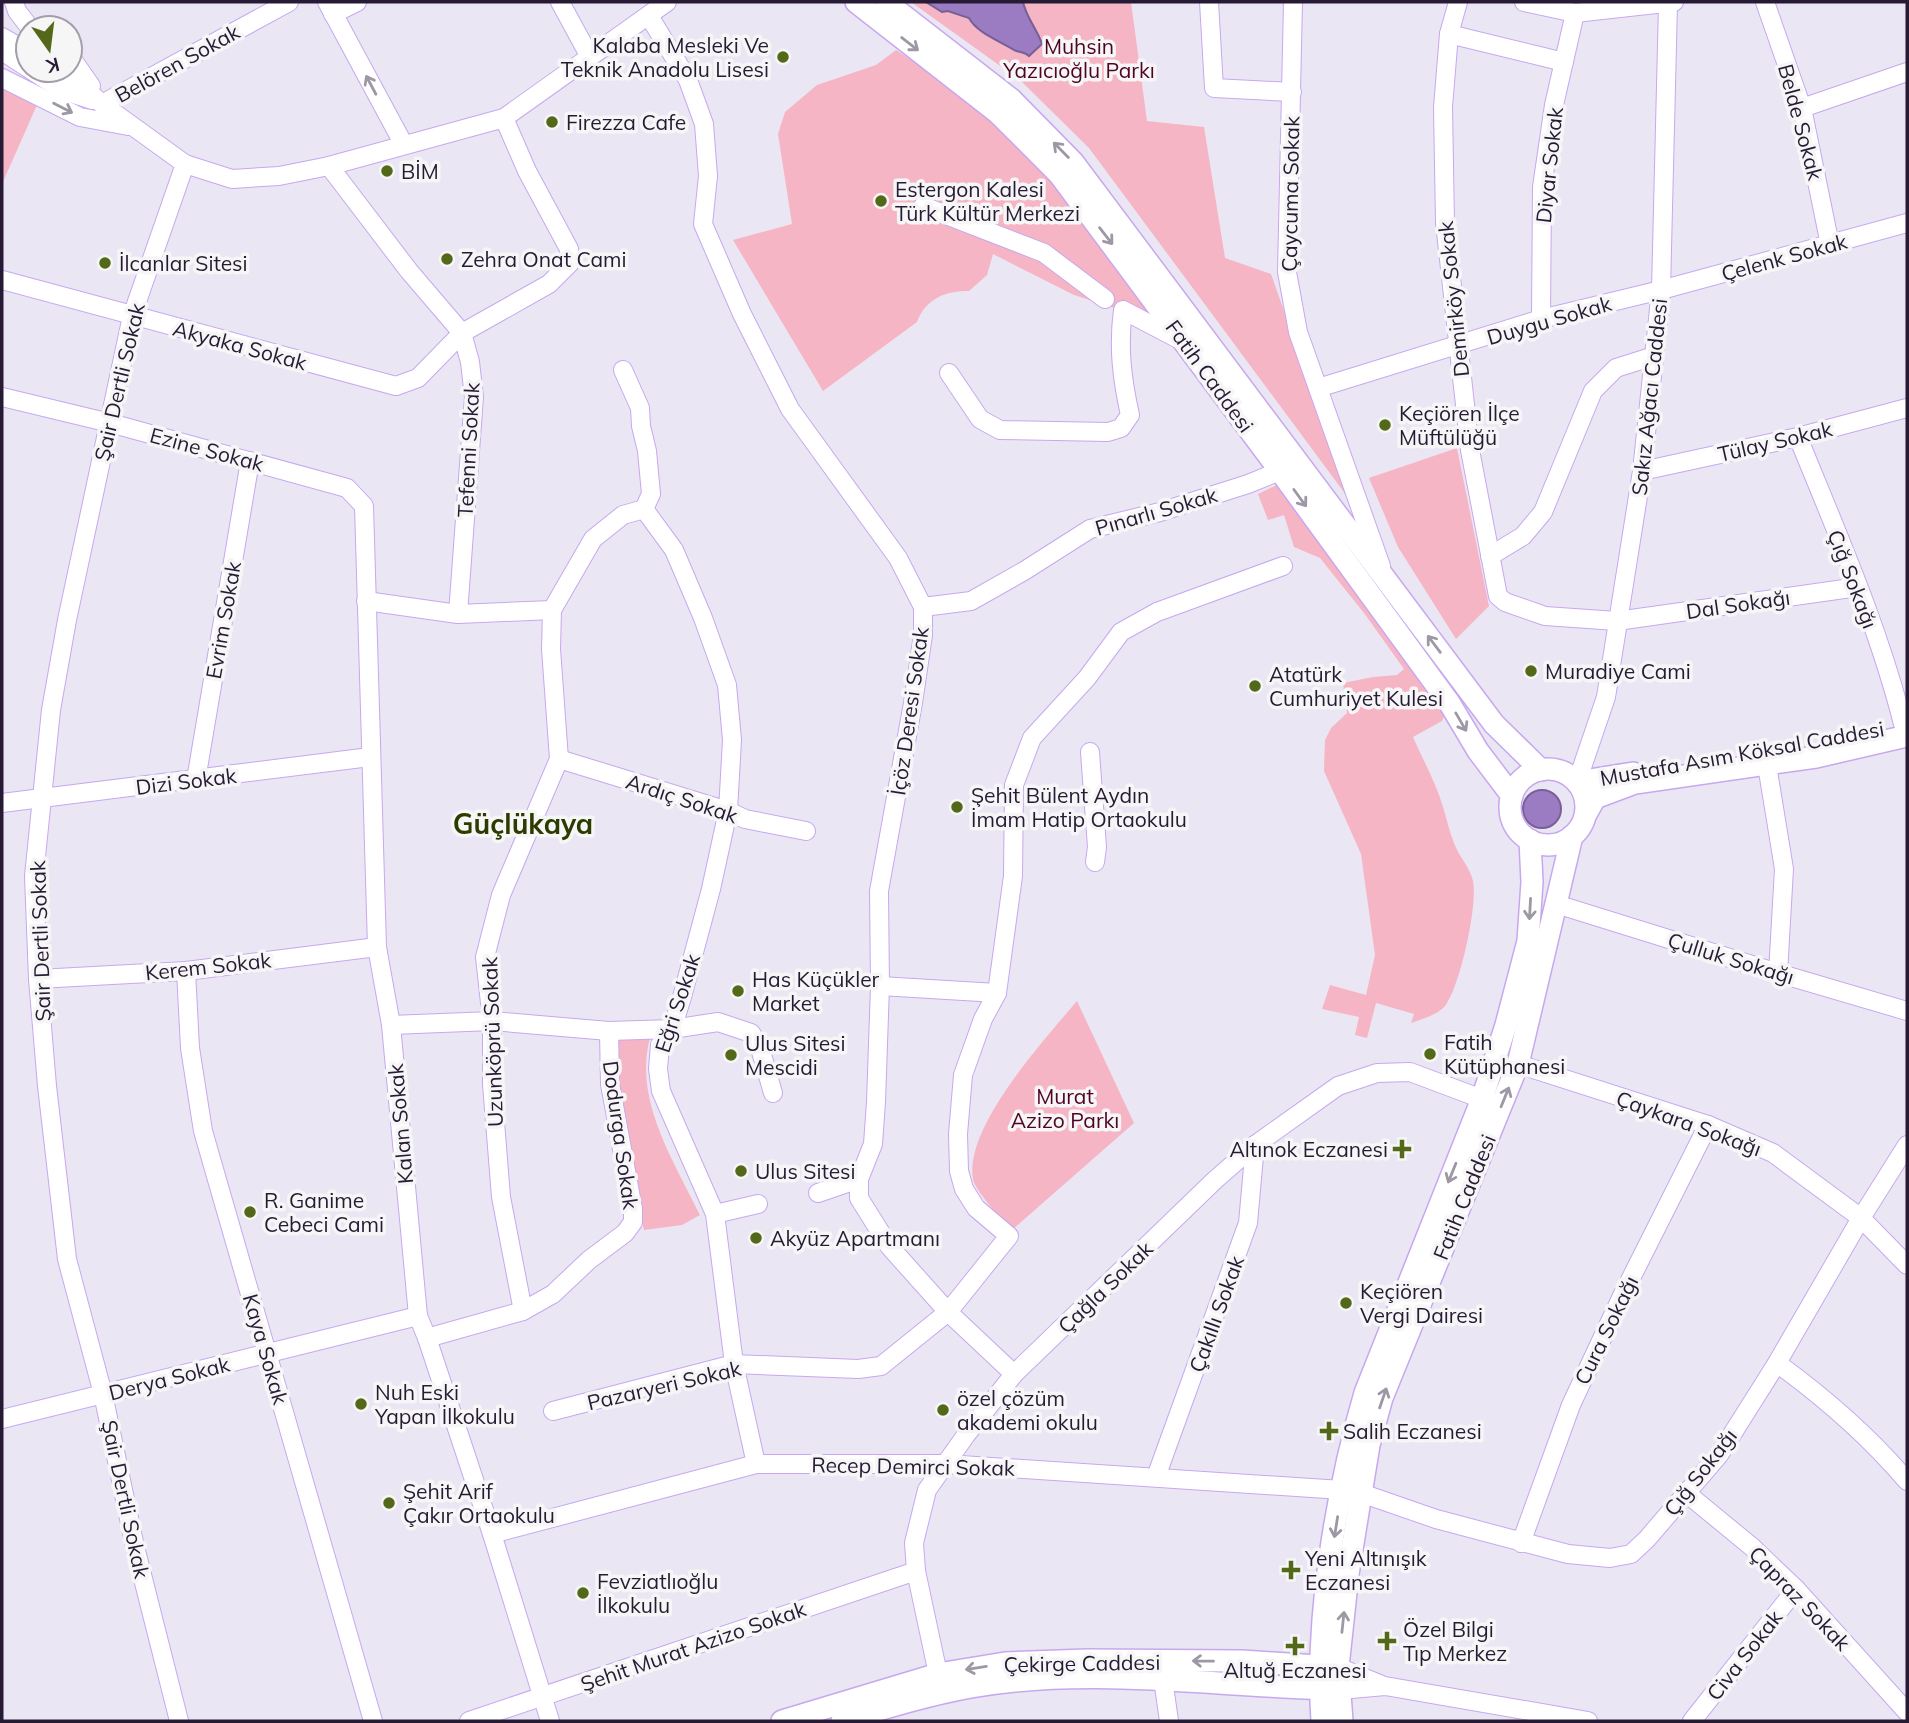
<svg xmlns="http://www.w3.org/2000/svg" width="1909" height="1723" font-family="Mulish,sans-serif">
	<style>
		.green { fill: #f6b5c4 }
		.water { fill: #9b7cc2; stroke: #785f98; stroke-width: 2 }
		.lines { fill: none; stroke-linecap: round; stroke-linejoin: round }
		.minor-casing { stroke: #c7a8ef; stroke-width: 20 }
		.major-casing { stroke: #c7a8ef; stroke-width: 24 }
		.minor { stroke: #fff; stroke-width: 18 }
		.major { stroke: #fff; stroke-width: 21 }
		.oneway { stroke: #9e98a4 }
		.poi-dot { fill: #536919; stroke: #f6f6f6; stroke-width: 2.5 }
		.labels { text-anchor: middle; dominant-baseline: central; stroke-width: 7; stroke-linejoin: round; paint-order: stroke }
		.poi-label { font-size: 21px; fill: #271a35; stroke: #f6f6f6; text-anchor: start }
		.park-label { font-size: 21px; fill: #510323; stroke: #f6f6f6 }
		.street-label { font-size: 21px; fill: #271a35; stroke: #f6f6f6 }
		.district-label { font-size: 28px; font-weight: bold; fill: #2c3b01; stroke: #f6f6f6 }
	</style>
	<rect width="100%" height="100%" fill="#ebe6f4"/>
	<g class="green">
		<polygon points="911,2 1131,2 1147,121 1204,127 1225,258 1271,274 1352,503 1089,148 1021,81"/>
		<path d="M896,50L958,90L1055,178L1164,324L1074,295L993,254L987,275L969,291C946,291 926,298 917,322L823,391L733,240L792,224L778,134L785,112L817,85L876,65Z"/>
		<polygon points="2,67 44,89 2,184"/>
		<polygon points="1457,448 1489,606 1456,639 1398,547 1369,478"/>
		<path d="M1283,482L1446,712L1442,721L1413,737C1423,760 1436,783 1443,807C1447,819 1449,831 1454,843C1459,857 1470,867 1473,881C1478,905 1460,987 1445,1006C1437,1015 1422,1019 1411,1023L1414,1014L1376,1003L1367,1038L1355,1035L1359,1017L1322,1009L1330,985L1366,995L1375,955L1361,854L1324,771L1325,740L1331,728L1347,713L1343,683L1373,677L1397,675L1404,669L1364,613L1320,558L1294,547L1284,515L1268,520L1258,494Z"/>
		<path d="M1077,1001L1134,1123L1011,1231C1002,1219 975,1191 973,1179C964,1127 1045,1039 1077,1001Z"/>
		<path d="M615,1034H651C632,1098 673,1159 700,1215L682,1225L644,1230L636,1198L639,1192L614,1076L619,1074Z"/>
	</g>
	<g class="water">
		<path d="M926,2H1023C1026,17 1037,29 1042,44L1029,56C1024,51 1020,53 1014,50C1000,41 977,33 969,18L948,11L942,12Z"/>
		<circle cx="1542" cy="809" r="19"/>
	</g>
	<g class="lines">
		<g class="minor-casing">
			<g id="minor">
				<polyline points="14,2 17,11 30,28"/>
				<polyline points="327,2 404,145"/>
				<polyline points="560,2 590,57"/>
				<polyline points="1209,2 1214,88 1292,92"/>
				<polyline points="1293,2 1287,272 1298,332 1381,566"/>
				<polyline points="1458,2 1449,34 1443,107 1445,223 1470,450 1498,596 1505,602 1545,616 1617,621 1858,587"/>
				<polyline points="1524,2 1575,13 1674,2"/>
				<polyline points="1765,2 1802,108 1830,245"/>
				<polyline points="333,14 357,2"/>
				<polyline points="649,16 688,80 704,124 708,176 703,224 742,314 790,409 898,558 923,607 923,635 913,703 879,891 880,986 876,1102 873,1144 859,1179 859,1198 889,1246 948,1312 1014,1374"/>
				<polyline points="1449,34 1564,62"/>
				<polyline points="2,37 28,52"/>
				<polyline points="2,51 28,68"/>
				<polyline points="70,56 91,86"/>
				<polyline points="31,70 62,90 92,100"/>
				<polyline points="59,70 73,78 102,104 185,164 232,179 279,176 329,166 504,118 667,2"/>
				<polyline points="2,78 80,117 128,126"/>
				<polyline points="102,104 289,2"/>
				<polyline points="1802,108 1907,72"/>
				<polyline points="329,166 409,271 462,333 470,362 474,397 458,614"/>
				<polyline points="923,206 1044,253 1105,299"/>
				<polyline points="2,280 396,386 418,378 462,333 549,284 570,263 569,249 527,171 504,118"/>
				<polyline points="1541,319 1542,187 1554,105 1575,13"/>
				<path d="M949,373L980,419L1000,430L1108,432L1121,428L1130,415C1122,379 1118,347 1123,310L1182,341"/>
				<polyline points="1318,388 1541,319 1661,290 1907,223"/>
				<polyline points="2,397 110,423 347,488 364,506 377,947 391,1025 418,1316 427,1338 492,1534 550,1721"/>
				<path d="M1798,437C1836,531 1878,625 1903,724"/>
				<polyline points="1642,471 1798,437 1907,408"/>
				<polyline points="644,509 674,550 703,618 727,685 732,740 728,811 711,889 682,997 672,1029 660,1045 658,1069 661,1091 715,1214 734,1364 756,1464"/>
				<polyline points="1490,556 1523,536 1543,512 1593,391 1616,368 1654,356"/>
				<polyline points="366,601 458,614 552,610"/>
				<polyline points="923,607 971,601 1024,571 1090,529 1160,512 1248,484 1280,471"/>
				<polyline points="1090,752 1097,847 1095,862"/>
				<polyline points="559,759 728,811 745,819 806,831"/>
				<polyline points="1767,765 1784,869 1778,973"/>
				<polyline points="196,780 250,461"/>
				<polyline points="1577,782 1606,697 1642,471 1661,290 1668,4"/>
				<polyline points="2,803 370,757"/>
				<polyline points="1556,904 1778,973 1907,1011"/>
				<polyline points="186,971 190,1048 203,1131 373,1721"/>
				<polyline points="38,979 186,971 377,947"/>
				<polyline points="880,986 997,993"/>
				<polyline points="391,1025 492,1021 609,1031 672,1029 718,1022 751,1033 760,1048 773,1093"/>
				<polyline points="1518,1064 1708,1125 1773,1153 1861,1218 1907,1265"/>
				<polyline points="818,1193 859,1179"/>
				<polyline points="715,1214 758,1204"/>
				<polyline points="523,1311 501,1197 492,1084 492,1021 485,957 501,895 559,759 551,649 552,610 593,539 623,515 644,509 651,494 647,451 641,426 640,408 623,370"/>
				<polyline points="427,1338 523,1311 553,1294 589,1260 625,1233 633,1222 633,1209 610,1084 609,1031"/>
				<path d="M1777,1363C1825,1398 1869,1436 1907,1481"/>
				<polyline points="553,1411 734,1364 858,1369 881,1366 948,1312 1009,1236 976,1208 964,1189 959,1171 958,1134 963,1075 983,1019 997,993 1013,876 1014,785 1032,738 1087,678 1121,632 1157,612 1283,566"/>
				<polyline points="2,1419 418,1316"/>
				<polyline points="1156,1477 1248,1223 1255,1145"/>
				<polyline points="1685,1492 1752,1547 1796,1589 1907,1712"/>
				<polyline points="1361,1493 1436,1519 1568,1554 1610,1558 1631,1554 1647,1539 1719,1455 1777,1363 1861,1218 1907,1145"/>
				<polyline points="492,1534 756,1464 946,1464 1342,1490"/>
				<polyline points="1521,1543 1571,1405 1622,1296 1708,1125"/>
				<polyline points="1338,1667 1382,1685"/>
				<polyline points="938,1674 916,1571 914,1543 927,1490 966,1435 1014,1374 1215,1180 1255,1145 1338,1086 1377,1073 1410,1072 1482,1099"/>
				<polyline points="1163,1679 1169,1721"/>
				<polyline points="1340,1690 1385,1686 1588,1721"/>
				<polyline points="179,1721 135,1547 103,1394 67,1259 47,1086 38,979 34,876 51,710 67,620 132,316 185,164"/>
				<polyline points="469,1721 916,1571"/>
				<polyline points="1692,1721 1796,1589"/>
			</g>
		</g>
		<g class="major-casing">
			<g id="major">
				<polyline points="856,2 998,113 1059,174 1280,471 1450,704 1478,751 1512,796"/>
				<polyline points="886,2 1011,99 1073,162 1494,724 1541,770"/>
				<circle cx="1548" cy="807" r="38"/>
				<polyline points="1577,782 1633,773"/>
				<polyline points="1586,814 1595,798 1635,783 1816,757 1907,736"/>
				<polyline points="782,1721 938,1674 1005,1663 1087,1660 1242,1661 1332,1667"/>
				<path d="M842,1721C885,1708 927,1695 971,1687C1090,1666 1211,1686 1331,1689"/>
				<path d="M1322,1721C1315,1619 1336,1492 1365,1393L1482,1099L1506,1025L1528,941L1532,882L1530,840"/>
				<polyline points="1342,1721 1338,1667 1348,1574 1369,1445 1382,1398 1518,1064 1572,836"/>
			</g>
		</g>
		<use href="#minor" class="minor"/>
		<use href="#major" class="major"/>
	</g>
	<defs><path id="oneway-shaft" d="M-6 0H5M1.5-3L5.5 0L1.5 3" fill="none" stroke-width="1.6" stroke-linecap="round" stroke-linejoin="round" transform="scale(1.75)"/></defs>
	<g class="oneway">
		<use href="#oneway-shaft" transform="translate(910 44) rotate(38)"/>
		<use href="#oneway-shaft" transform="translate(371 85) rotate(-118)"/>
		<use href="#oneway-shaft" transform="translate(63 108) rotate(27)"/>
		<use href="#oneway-shaft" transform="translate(1061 150) rotate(-135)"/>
		<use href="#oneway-shaft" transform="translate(1106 236) rotate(52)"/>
		<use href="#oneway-shaft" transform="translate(1300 498) rotate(54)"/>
		<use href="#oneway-shaft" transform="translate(1434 644) rotate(-127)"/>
		<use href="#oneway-shaft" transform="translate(1461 722) rotate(60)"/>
		<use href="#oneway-shaft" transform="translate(1530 909) rotate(93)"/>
		<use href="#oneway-shaft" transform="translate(1505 1097) rotate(-68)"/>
		<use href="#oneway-shaft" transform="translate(1452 1173) rotate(112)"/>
		<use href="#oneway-shaft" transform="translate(1383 1398) rotate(-71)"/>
		<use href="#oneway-shaft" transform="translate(1336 1527) rotate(99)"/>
		<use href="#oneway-shaft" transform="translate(1343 1622) rotate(-84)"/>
		<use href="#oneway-shaft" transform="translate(1203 1661) rotate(-179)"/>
		<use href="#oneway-shaft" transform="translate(976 1668) rotate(171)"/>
	</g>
	<g class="poi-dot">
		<circle cx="783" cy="57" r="7"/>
		<circle cx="552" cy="122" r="7"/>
		<circle cx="387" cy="171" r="7"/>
		<circle cx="881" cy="201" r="7"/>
		<circle cx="447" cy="259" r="7"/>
		<circle cx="105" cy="263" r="7"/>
		<circle cx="1385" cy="425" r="7"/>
		<circle cx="1531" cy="671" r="7"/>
		<circle cx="1255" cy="686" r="7"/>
		<circle cx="957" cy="807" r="7"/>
		<circle cx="738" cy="991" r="7"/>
		<circle cx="1430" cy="1054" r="7"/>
		<circle cx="731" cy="1055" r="7"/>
		<path d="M1398.5 1138.5h7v7h7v7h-7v7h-7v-7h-7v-7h7z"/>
		<circle cx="741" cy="1171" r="7"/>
		<circle cx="250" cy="1212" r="7"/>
		<circle cx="756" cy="1238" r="7"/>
		<circle cx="1346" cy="1303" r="7"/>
		<circle cx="361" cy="1404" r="7"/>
		<circle cx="943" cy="1410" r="7"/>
		<path d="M1325.5 1420.5h7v7h7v7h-7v7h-7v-7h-7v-7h7z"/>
		<circle cx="389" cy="1503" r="7"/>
		<path d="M1287.5 1559.5h7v7h7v7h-7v7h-7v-7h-7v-7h7z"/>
		<circle cx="583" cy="1593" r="7"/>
		<path d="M1383.5 1630.5h7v7h7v7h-7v7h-7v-7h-7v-7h7z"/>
		<path d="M1291.5 1635.5h7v7h7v7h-7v7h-7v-7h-7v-7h7z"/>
	</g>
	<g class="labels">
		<g class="poi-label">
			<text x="769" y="45" text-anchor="end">Kalaba Mesleki Ve<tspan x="769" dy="24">Teknik Anadolu Lisesi</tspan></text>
			<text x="566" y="122">Firezza Cafe</text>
			<text x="401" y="171">BİM</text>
			<text x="895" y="189">Estergon Kalesi<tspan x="895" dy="24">Türk Kültür Merkezi</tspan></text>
			<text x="461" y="259">Zehra Onat Cami</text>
			<text x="119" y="263">İlcanlar Sitesi</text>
			<text x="1399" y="413">Keçiören İlçe<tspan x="1399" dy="24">Müftülüğü</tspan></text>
			<text x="1545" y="671">Muradiye Cami</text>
			<text x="1269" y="674">Atatürk<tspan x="1269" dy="24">Cumhuriyet Kulesi</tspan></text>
			<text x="971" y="795">Şehit Bülent Aydın<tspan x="971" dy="24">İmam Hatip Ortaokulu</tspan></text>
			<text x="752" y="979">Has Küçükler<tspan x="752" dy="24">Market</tspan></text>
			<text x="1444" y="1042">Fatih<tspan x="1444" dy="24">Kütüphanesi</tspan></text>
			<text x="745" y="1043">Ulus Sitesi<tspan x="745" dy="24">Mescidi</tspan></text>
			<text x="1388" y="1149" text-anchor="end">Altınok Eczanesi</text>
			<text x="755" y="1171">Ulus Sitesi</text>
			<text x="264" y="1200">R. Ganime<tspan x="264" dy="24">Cebeci Cami</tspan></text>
			<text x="770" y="1238">Akyüz Apartmanı</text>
			<text x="1360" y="1291">Keçiören<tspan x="1360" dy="24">Vergi Dairesi</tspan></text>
			<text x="375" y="1392">Nuh Eski<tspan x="375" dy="24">Yapan İlkokulu</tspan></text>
			<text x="957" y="1398">özel çözüm<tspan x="957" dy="24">akademi okulu</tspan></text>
			<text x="1343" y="1431">Salih Eczanesi</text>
			<text x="403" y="1491">Şehit Arif<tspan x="403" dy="24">Çakır Ortaokulu</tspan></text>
			<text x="1305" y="1558">Yeni Altınışık<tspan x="1305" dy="24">Eczanesi</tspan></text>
			<text x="597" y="1581">Fevziatlıoğlu<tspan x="597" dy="24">İlkokulu</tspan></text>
			<text x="1403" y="1629">Özel Bilgi<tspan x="1403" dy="24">Tıp Merkez</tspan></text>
			<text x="1295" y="1670" text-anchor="middle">Altuğ Eczanesi</text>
		</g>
		<g class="park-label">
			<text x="1079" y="46">Muhsin<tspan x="1079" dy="24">Yazıcıoğlu Parkı</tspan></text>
			<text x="1065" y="1096">Murat<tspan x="1065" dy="24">Azizo Parkı</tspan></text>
		</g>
		<g class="street-label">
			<text transform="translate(177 63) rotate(-29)">Belören Sokak</text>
			<text transform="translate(1801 122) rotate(75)">Belde Sokak</text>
			<text transform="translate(1549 165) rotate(-84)">Diyar Sokak</text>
			<text transform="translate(1290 194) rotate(-89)">Çaycuma Sokak</text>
			<text transform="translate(1784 257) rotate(-15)">Çelenk Sokak</text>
			<text transform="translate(1453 299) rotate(-96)">Demirköy Sokak</text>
			<text transform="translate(1549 320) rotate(-16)">Duygu Sokak</text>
			<text transform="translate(240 345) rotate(15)">Akyaka Sokak</text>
			<text transform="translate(1210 376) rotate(54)">Fatih Caddesi</text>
			<text transform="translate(119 382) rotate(-77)">Şair Dertli Sokak</text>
			<text transform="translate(1649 397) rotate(-84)">Sakız Ağacı Caddesi</text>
			<text transform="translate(1775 441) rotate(-13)">Tülay Sokak</text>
			<text transform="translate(207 449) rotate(15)">Ezine Sokak</text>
			<text transform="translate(468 450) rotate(-87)">Tefenni Sokak</text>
			<text transform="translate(1156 511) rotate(-16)">Pınarlı Sokak</text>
			<text transform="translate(1853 579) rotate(69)">Çığ Sokağı</text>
			<text transform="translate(1738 604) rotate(-8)">Dal Sokağı</text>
			<text transform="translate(223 620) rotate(-80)">Evrim Sokak</text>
			<text transform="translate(909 711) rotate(-82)">İçöz Deresi Sokak</text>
			<text transform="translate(1742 753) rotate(-10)">Mustafa Asım Köksal Caddesi</text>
			<text transform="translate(186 781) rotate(-7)">Dizi Sokak</text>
			<text transform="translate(682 798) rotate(18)">Ardıç Sokak</text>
			<text transform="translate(40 941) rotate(-92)">Şair Dertli Sokak</text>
			<text transform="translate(1731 958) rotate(17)">Çulluk Sokağı</text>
			<text transform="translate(208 966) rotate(-6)">Kerem Sokak</text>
			<text transform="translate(677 1003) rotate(-72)">Eğri Sokak</text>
			<text transform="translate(492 1042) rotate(-92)">Uzunköprü Sokak</text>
			<text transform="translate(1689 1123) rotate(20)">Çaykara Sokağı</text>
			<text transform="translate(400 1124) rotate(-95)">Kalan Sokak</text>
			<text transform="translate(621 1135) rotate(82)">Dodurga Sokak</text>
			<text transform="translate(1464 1197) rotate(-68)">Fatih Caddesi</text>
			<text transform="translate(1105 1287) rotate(-44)">Çağla Sokak</text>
			<text transform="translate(1216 1314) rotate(-70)">Çakıllı Sokak</text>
			<text transform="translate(1606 1330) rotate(-64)">Cura Sokağı</text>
			<text transform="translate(266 1349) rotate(74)">Kaya Sokak</text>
			<text transform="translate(169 1378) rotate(-14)">Derya Sokak</text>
			<text transform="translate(664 1385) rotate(-13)">Pazaryeri Sokak</text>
			<text transform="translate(913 1466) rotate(1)">Recep Demirci Sokak</text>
			<text transform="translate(1700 1472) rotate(-52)">Çığ Sokağı</text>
			<text transform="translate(126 1499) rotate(78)">Şair Dertli Sokak</text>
			<text transform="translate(1800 1598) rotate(46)">Çapraz Sokak</text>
			<text transform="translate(693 1646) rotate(-19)">Şehit Murat Azizo Sokak</text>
			<text transform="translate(1744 1655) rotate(-52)">Civa Sokak</text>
			<text transform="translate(1082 1663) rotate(-1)">Çekirge Caddesi</text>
		</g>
		<g class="district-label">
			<text x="523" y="823">Güçlükaya</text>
		</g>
	</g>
	<rect width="1909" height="1723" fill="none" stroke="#271a35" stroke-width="7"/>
	<g transform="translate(49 49) rotate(166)"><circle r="33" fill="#f6f6f6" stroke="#a39ea9" stroke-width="2"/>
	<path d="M0-5L12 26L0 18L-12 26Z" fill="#536919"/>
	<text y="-10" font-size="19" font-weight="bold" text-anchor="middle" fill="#271a35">K</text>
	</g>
</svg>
